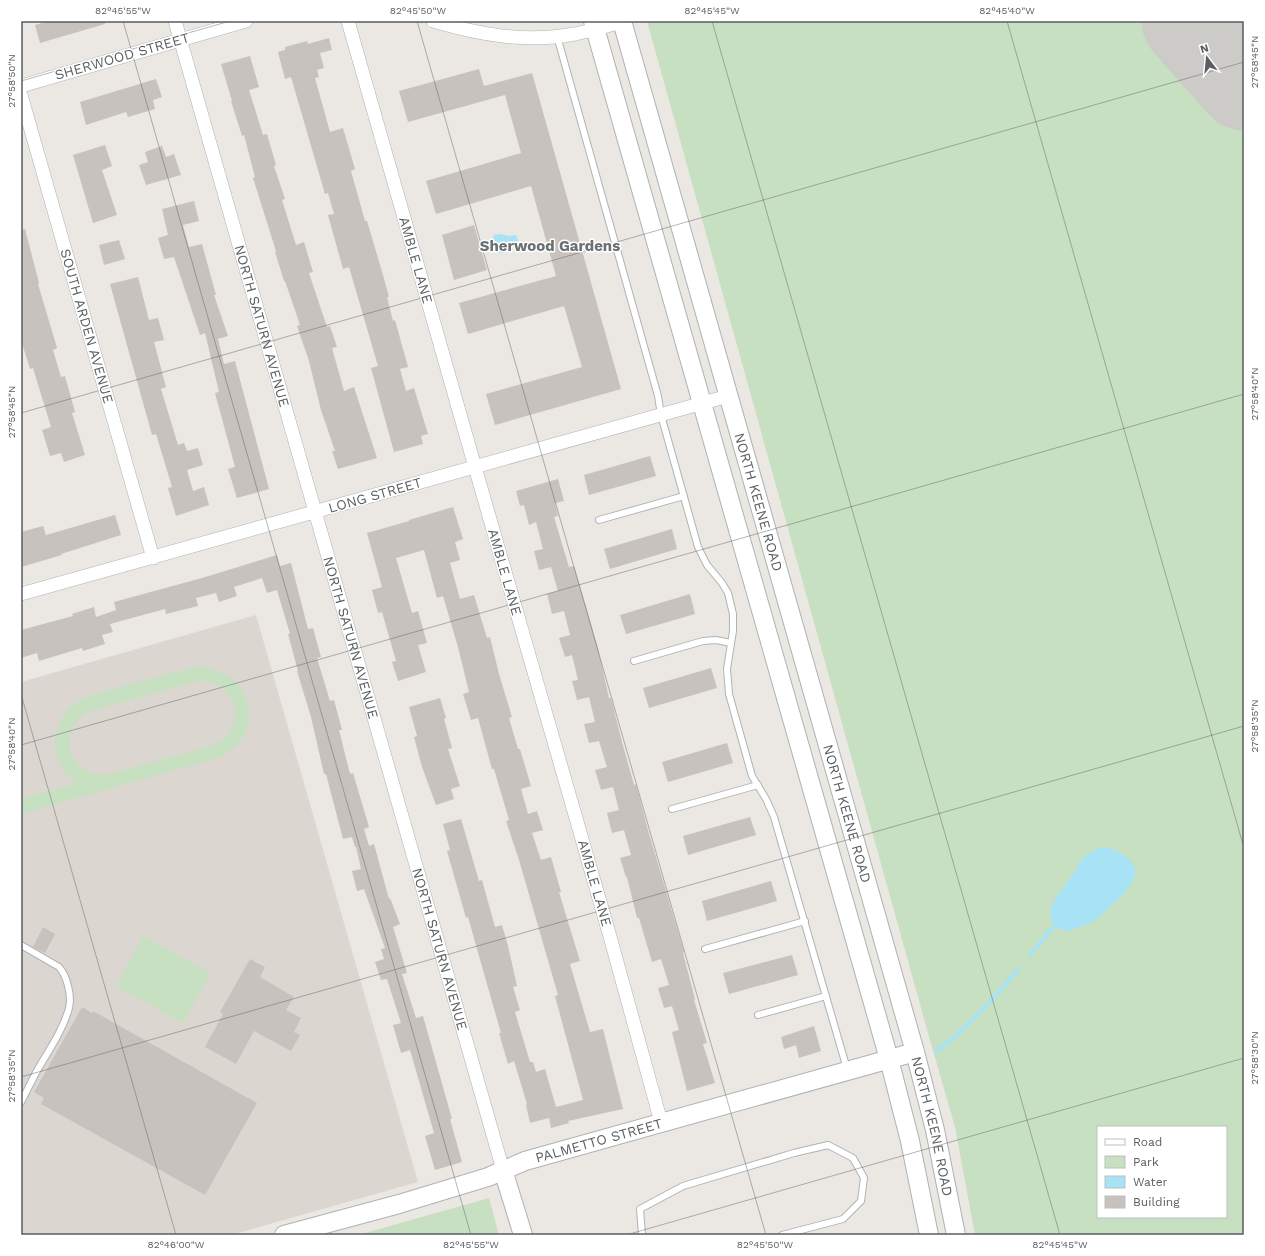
<svg xmlns="http://www.w3.org/2000/svg" width="1265" height="1256" font-family="'Work Sans',sans-serif">
	<style>
		.education { fill: #dbd7d0 }
		.green { fill: #c7e0c1; fill-rule: evenodd }
		.water { fill: #a8e2f5 }
		.lines { fill: none; stroke-linecap: round; stroke-linejoin: round }
		.stream { stroke: #a8e2f5; stroke-width: 4 }
		.runway { stroke: #cccbc8; stroke-width: 93 }
		.building { fill: #c7c2be }
		.lane-casing { stroke: #afb3b6; stroke-width: 8 }
		.street-casing { stroke: #afb3b6; stroke-width: 14 }
		.secondary-casing { stroke: #aeb2b5; stroke-width: 20 }
		.lane { stroke: #fff; stroke-width: 6 }
		.street { stroke: #fff; stroke-width: 13 }
		.secondary { stroke: #fff; stroke-width: 18 }
		.ticks { fill: none; stroke: #5a5e61; stroke-width: 1; stroke-opacity: 0.45 }
		.labels { text-anchor: middle; dominant-baseline: central; stroke-width: 3; stroke-linejoin: round; paint-order: stroke }
		.street-label { font-size: 14px; fill: #5a5e61; stroke: #fff }
		.neighbourhood-label { font-size: 15px; font-weight: bold; fill: #6b7073; stroke: #fff }
		.neatline { fill: none; stroke: #5a5e61; stroke-width: 1.5 }
		.ticks-label { font-size: 10px; text-anchor: middle; fill: #5a5e61 }
	</style>
	<rect width="100%" height="100%" fill="#ebe7e2"/>
	<polygon class="education" points="256,615 418,1182 231,1235 21,1235 21,682"/>
	<g class="green">
		<path d="M647,21H1156L1244,119V1235H975L955,1127L928,1033ZM1098,1127H1226V1217H1098Z"/>
		<polygon points="1221,21 1244,21 1244,47"/>
		<path d="M197,667C254,667 269,738 218,758L21,814V799L77,783C64,774 55,760 55,744C55,730 60,716 71,706C87,693 112,690 131,684C153,678 175,671 197,667ZM199,681C242,683 248,734 208,747L108,774C70,778 55,734 87,712Z"/>
		<polygon points="143,936 211,973 183,1023 116,986"/>
		<polygon points="489,1198 499,1235 358,1235"/>
	</g>
	<g class="water">
		<path d="M500,234L509,236L516,235L518,240L517,243C515,244 513,244 511,246C505,251 507,255 497,252C492,247 491,242 494,235Z"/>
		<path d="M1100,847C1110,847 1117,850 1125,856C1149,871 1125,893 1112,905C1106,910 1101,916 1094,921C1091,923 1086,924 1083,926C1079,927 1075,929 1071,930C1056,933 1047,919 1052,905C1056,896 1063,888 1069,880C1074,873 1078,864 1084,857C1089,853 1095,850 1100,847Z"/>
	</g>
	<g class="lines">
		<g class="stream">
			<polyline points="1030,955 1054,926"/>
			<path d="M936,1052C968,1027 992,1000 1018,970"/>
		</g>
		<polyline class="runway" points="1188,21 1244,84"/>
	</g>
	<g class="building">
		<polygon points="49,21 105,21 105,24 40,43 35,25"/>
		<polygon points="329,38 332,50 320,53 324,68 317,70 319,77 315,78 330,132 343,128 355,169 351,171 365,221 367,221 383,275 389,297 387,297 393,321 395,320 408,367 400,369 406,391 414,388 428,434 421,436 423,444 394,452 371,368 378,366 349,267 343,269 328,215 334,214 328,193 325,194 291,77 285,79 278,52 285,50 285,47 307,41 308,44"/>
		<polygon points="250,56 259,87 249,90 263,135 267,134 276,165 274,166 285,199 282,200 296,245 304,242 313,272 309,273 327,327 330,326 337,347 332,348 344,391 354,387 377,458 338,469 332,451 335,451 321,410 309,361 297,326 300,325 285,281 284,281 275,252 276,251 253,178 255,177 244,135 242,136 231,101 232,101 221,64"/>
		<polygon points="479,69 484,86 532,73 621,389 495,425 486,394 582,367 564,306 468,334 459,303 556,276 531,186 436,214 426,181 521,153 505,95 408,122 399,91"/>
		<polygon points="156,79 162,97 153,100 155,109 128,117 126,112 86,125 80,102"/>
		<polygon points="105,145 112,166 102,170 117,215 93,223 73,155"/>
		<polygon points="162,146 166,157 174,154 181,175 146,185 139,165 148,162 145,152"/>
		<polygon points="194,201 199,221 183,225 189,247 202,244 216,295 214,295 228,336 218,339 224,364 235,361 269,489 237,498 228,469 235,467 215,393 219,392 205,333 200,335 174,257 164,259 158,238 168,235 162,209"/>
		<polygon points="474,225 487,270 454,280 442,235"/>
		<polygon points="25,229 39,283 38,284 57,348 53,350 61,377 65,376 75,412 72,413 85,455 64,462 61,453 50,456 42,430 51,427 33,368 30,369 21,340 21,230"/>
		<polygon points="119,240 125,259 104,265 99,245"/>
		<polygon points="138,277 149,320 158,318 164,340 154,342 166,387 161,389 178,445 184,443 187,451 198,448 203,465 187,470 193,491 204,487 209,505 176,516 168,488 172,487 156,434 152,435 110,284"/>
		<polygon points="650,456 656,476 589,495 584,475"/>
		<polygon points="558,479 564,501 555,503 558,516 554,517 569,567 574,566 587,610 598,648 609,698 611,698 622,742 634,785 636,784 648,830 684,952 683,953 695,999 694,1000 707,1043 703,1044 715,1083 687,1091 672,1032 679,1030 672,1006 664,1008 658,988 669,985 661,959 652,962 639,918 637,918 627,877 626,877 620,858 631,855 624,830 612,833 607,813 619,810 613,787 601,790 595,770 607,767 599,741 589,743 584,724 595,722 589,697 577,700 572,681 578,680 572,655 565,657 559,638 570,635 564,611 552,614 547,594 558,591 551,567 539,570 534,551 543,549 536,522 529,525 524,505 520,506 516,491"/>
		<polygon points="453,507 463,539 455,542 460,560 450,563 460,599 474,595 487,638 490,637 499,674 512,717 509,718 518,749 520,749 531,786 521,789 528,814 537,811 543,830 532,833 541,860 551,857 561,892 559,892 580,961 570,964 590,1032 603,1029 623,1109 568,1121 569,1123 551,1128 549,1118 530,1123 526,1105 527,1104 514,1061 508,1064 499,1033 501,1033 481,963 468,917 466,918 447,851 450,850 443,824 461,819 479,881 482,880 495,927 502,925 508,946 517,986 513,987 520,1010 515,1012 530,1062 533,1062 536,1072 545,1069 556,1107 583,1100 555,996 558,995 519,860 506,821 509,820 494,769 492,769 478,718 471,720 463,694 469,692 458,647 443,596 437,598 424,550 396,558 412,613 418,611 427,643 418,645 426,672 398,681 392,662 396,661 382,612 378,613 372,590 382,587 367,533 409,521 409,520"/>
		<polygon points="115,515 121,535 61,554 62,555 21,567 21,532 43,526 46,535"/>
		<polygon points="672,529 677,549 610,569 604,549"/>
		<polygon points="277,555 280,566 291,563 308,629 313,628 321,657 317,658 330,701 334,700 342,730 339,730 350,774 353,773 369,827 364,829 369,846 374,844 389,899 390,898 400,924 393,927 407,973 402,974 416,1018 423,1016 452,1119 450,1119 462,1162 435,1170 425,1136 434,1133 410,1050 401,1053 393,1025 401,1023 387,979 381,980 375,962 384,959 381,949 385,948 364,889 357,891 352,871 361,869 356,847 355,847 352,837 343,839 326,774 324,774 311,717 297,671 298,671 288,634 290,634 277,590 267,593 262,578 234,587 237,596 219,602 216,593 196,598 198,606 166,614 165,609 110,624 113,632 102,635 105,644 83,651 82,648 39,661 37,653 21,658 21,630 73,616 72,614 94,607 96,617 116,610 114,602 202,578"/>
		<polygon points="690,594 695,614 626,634 620,615"/>
		<polygon points="711,668 717,688 649,708 643,688"/>
		<polygon points="440,698 446,718 444,719 452,748 448,749 460,786 451,789 454,799 436,805 422,767 414,737 417,736 409,707"/>
		<polygon points="727,743 733,763 668,782 662,762"/>
		<polygon points="750,817 756,835 688,855 683,836"/>
		<polygon points="771,881 777,901 707,921 702,901"/>
		<polygon points="43,927 55,934 45,953 33,947"/>
		<polygon points="792,955 798,975 729,994 723,973"/>
		<polygon points="250,959 265,967 260,977 294,997 286,1010 301,1018 294,1032 300,1035 291,1051 254,1031 236,1064 205,1047 223,1014 220,1012"/>
		<polygon points="82,1007 92,1013 93,1011 257,1103 205,1195 41,1104 44,1098 34,1092"/>
		<polygon points="814,1026 821,1051 799,1058 796,1045 784,1049 781,1037"/>
	</g>
	<g class="lines">
		<g class="lane-casing">
			<g id="lane">
				<polyline points="557,36 658,396 661,415 698,547 707,565 722,583 728,593 733,614 733,631 727,669 729,694 752,776 766,799 774,817 847,1069"/>
				<polyline points="599,520 684,496"/>
				<polyline points="634,661 703,641 716,640 731,643"/>
				<polyline points="672,809 758,785"/>
				<path d="M21,945L59,967C67,976 72,996 69,1008C63,1030 49,1050 38,1069C32,1080 27,1091 21,1102"/>
				<polyline points="705,949 805,921"/>
				<polyline points="758,1015 826,996"/>
				<polyline points="642,1235 640,1209 683,1186 794,1153 828,1145 853,1158 864,1178 861,1201 843,1219 782,1235"/>
			</g>
		</g>
		<g class="street-casing">
			<g id="street">
				<path id="s1" d="M175,21L503,1170"/>
				<polyline points="348,21 479,481 609,933 661,1122"/>
				<path d="M433,21C481,35 525,43 575,34C591,31 606,26 622,22"/>
				<polyline points="21,86 246,21"/>
				<polyline points="21,95 153,558"/>
				<polyline points="21,594 728,396"/>
			</g>
		</g>
		<g class="secondary-casing">
			<g id="secondary">
				<polyline points="593,21 889,1059 910,1141 929,1235"/>
				<path id="s2" d="M622,21L915,1052L935,1130L956,1235"/>
				<polyline points="503,1170 523,1235"/>
				<path id="s3" d="M284,1235L399,1204L488,1177L525,1161L915,1052"/>
			</g>
		</g>
		<use href="#lane" class="lane"/>
		<use href="#street" class="street"/>
		<use href="#secondary" class="secondary"/>
	</g>
	<path class="ticks" d="M123,21L471,1235M417,21L766,1235M712,21L1060,1235M1007,21L1244,848M21,81L230,21M21,413L1244,62M21,694L176,1235M21,745L1244,394M21,1077L1244,726M626,1235L1244,1058"/>
	<g class="labels">
		<g class="street-label">
			<text transform="translate(122 56) rotate(-16)">SHERWOOD STREET</text>
			<text transform="translate(416 260) rotate(74)">AMBLE LANE</text>
			<text transform="translate(87 326) rotate(74)">SOUTH ARDEN AVENUE</text>
			<text stroke="none"><textPath href="#s1" startOffset="317">NORTH SATURN AVENUE</textPath></text>
			<text transform="translate(375 495) rotate(-16)">LONG STREET</text>
			<text stroke="none"><textPath href="#s2" startOffset="500">NORTH KEENE ROAD</textPath></text>
			<text transform="translate(505 572) rotate(74)">AMBLE LANE</text>
			<text stroke="none"><textPath href="#s1" startOffset="641">NORTH SATURN AVENUE</textPath></text>
			<text stroke="none"><textPath href="#s2" startOffset="824">NORTH KEENE ROAD</textPath></text>
			<text transform="translate(595 883) rotate(74)">AMBLE LANE</text>
			<text stroke="none"><textPath href="#s1" startOffset="965">NORTH SATURN AVENUE</textPath></text>
			<text stroke="none"><textPath href="#s2" startOffset="1148">NORTH KEENE ROAD</textPath></text>
			<text stroke="none"><textPath href="#s3" startOffset="329">PALMETTO STREET</textPath></text>
		</g>
		<g class="neighbourhood-label">
			<text x="550" y="246">Sherwood Gardens</text>
		</g>
	</g>
	<rect width="1265" height="1256" fill="none" stroke="#ffffff" stroke-width="44"/>
	<rect x="1097" y="1126" width="130" height="92" fill="#ffffff" stroke="#bdbfc0"/>
	<rect x="1105" y="1139" width="20" height="6" fill="#ffffff" stroke="#bdbfc0"/>
	<text x="1133" y="1146" font-size="12" fill="#5a5e61">Road</text>
	<rect x="1105" y="1156" width="20" height="12" fill="#c7e0c1" stroke="#bdbfc0"/>
	<text x="1133" y="1166" font-size="12" fill="#5a5e61">Park</text>
	<rect x="1105" y="1176" width="20" height="12" fill="#a8e2f5" stroke="#bdbfc0"/>
	<text x="1133" y="1186" font-size="12" fill="#5a5e61">Water</text>
	<rect x="1105" y="1196" width="20" height="12" fill="#c7c2be" stroke="#bdbfc0"/>
	<text x="1133" y="1206" font-size="12" fill="#5a5e61">Building</text>
	<g transform="translate(1207 58) rotate(344)" stroke="#ffffff" stroke-width="3" paint-order="stroke">
	<path d="M0-3L7 15L0 10L-7 15Z" fill="#5a5e61"/>
	<text y="-6" font-size="11" font-weight="bold" text-anchor="middle" fill="#5a5e61">N</text>
	</g>
	<rect x="22" y="22" width="1221" height="1212" class="neatline"/>
	<g class="ticks-label">
		<text x="123" y="14">82°45'55"W</text>
		<text x="418" y="14">82°45'50"W</text>
		<text x="712" y="14">82°45'45"W</text>
		<text x="1007" y="14">82°45'40"W</text>
		<text transform="translate(1254 62) rotate(-90)" y="4">27°58'45"N</text>
		<text transform="translate(11 81) rotate(-90)" y="4">27°58'50"N</text>
		<text transform="translate(1254 394) rotate(-90)" y="4">27°58'40"N</text>
		<text transform="translate(11 412) rotate(-90)" y="4">27°58'45"N</text>
		<text transform="translate(1254 726) rotate(-90)" y="4">27°58'35"N</text>
		<text transform="translate(11 744) rotate(-90)" y="4">27°58'40"N</text>
		<text transform="translate(1254 1058) rotate(-90)" y="4">27°58'30"N</text>
		<text transform="translate(11 1076) rotate(-90)" y="4">27°58'35"N</text>
		<text x="176" y="1248">82°46'00"W</text>
		<text x="471" y="1248">82°45'55"W</text>
		<text x="765" y="1248">82°45'50"W</text>
		<text x="1060" y="1248">82°45'45"W</text>
	</g>
</svg>
